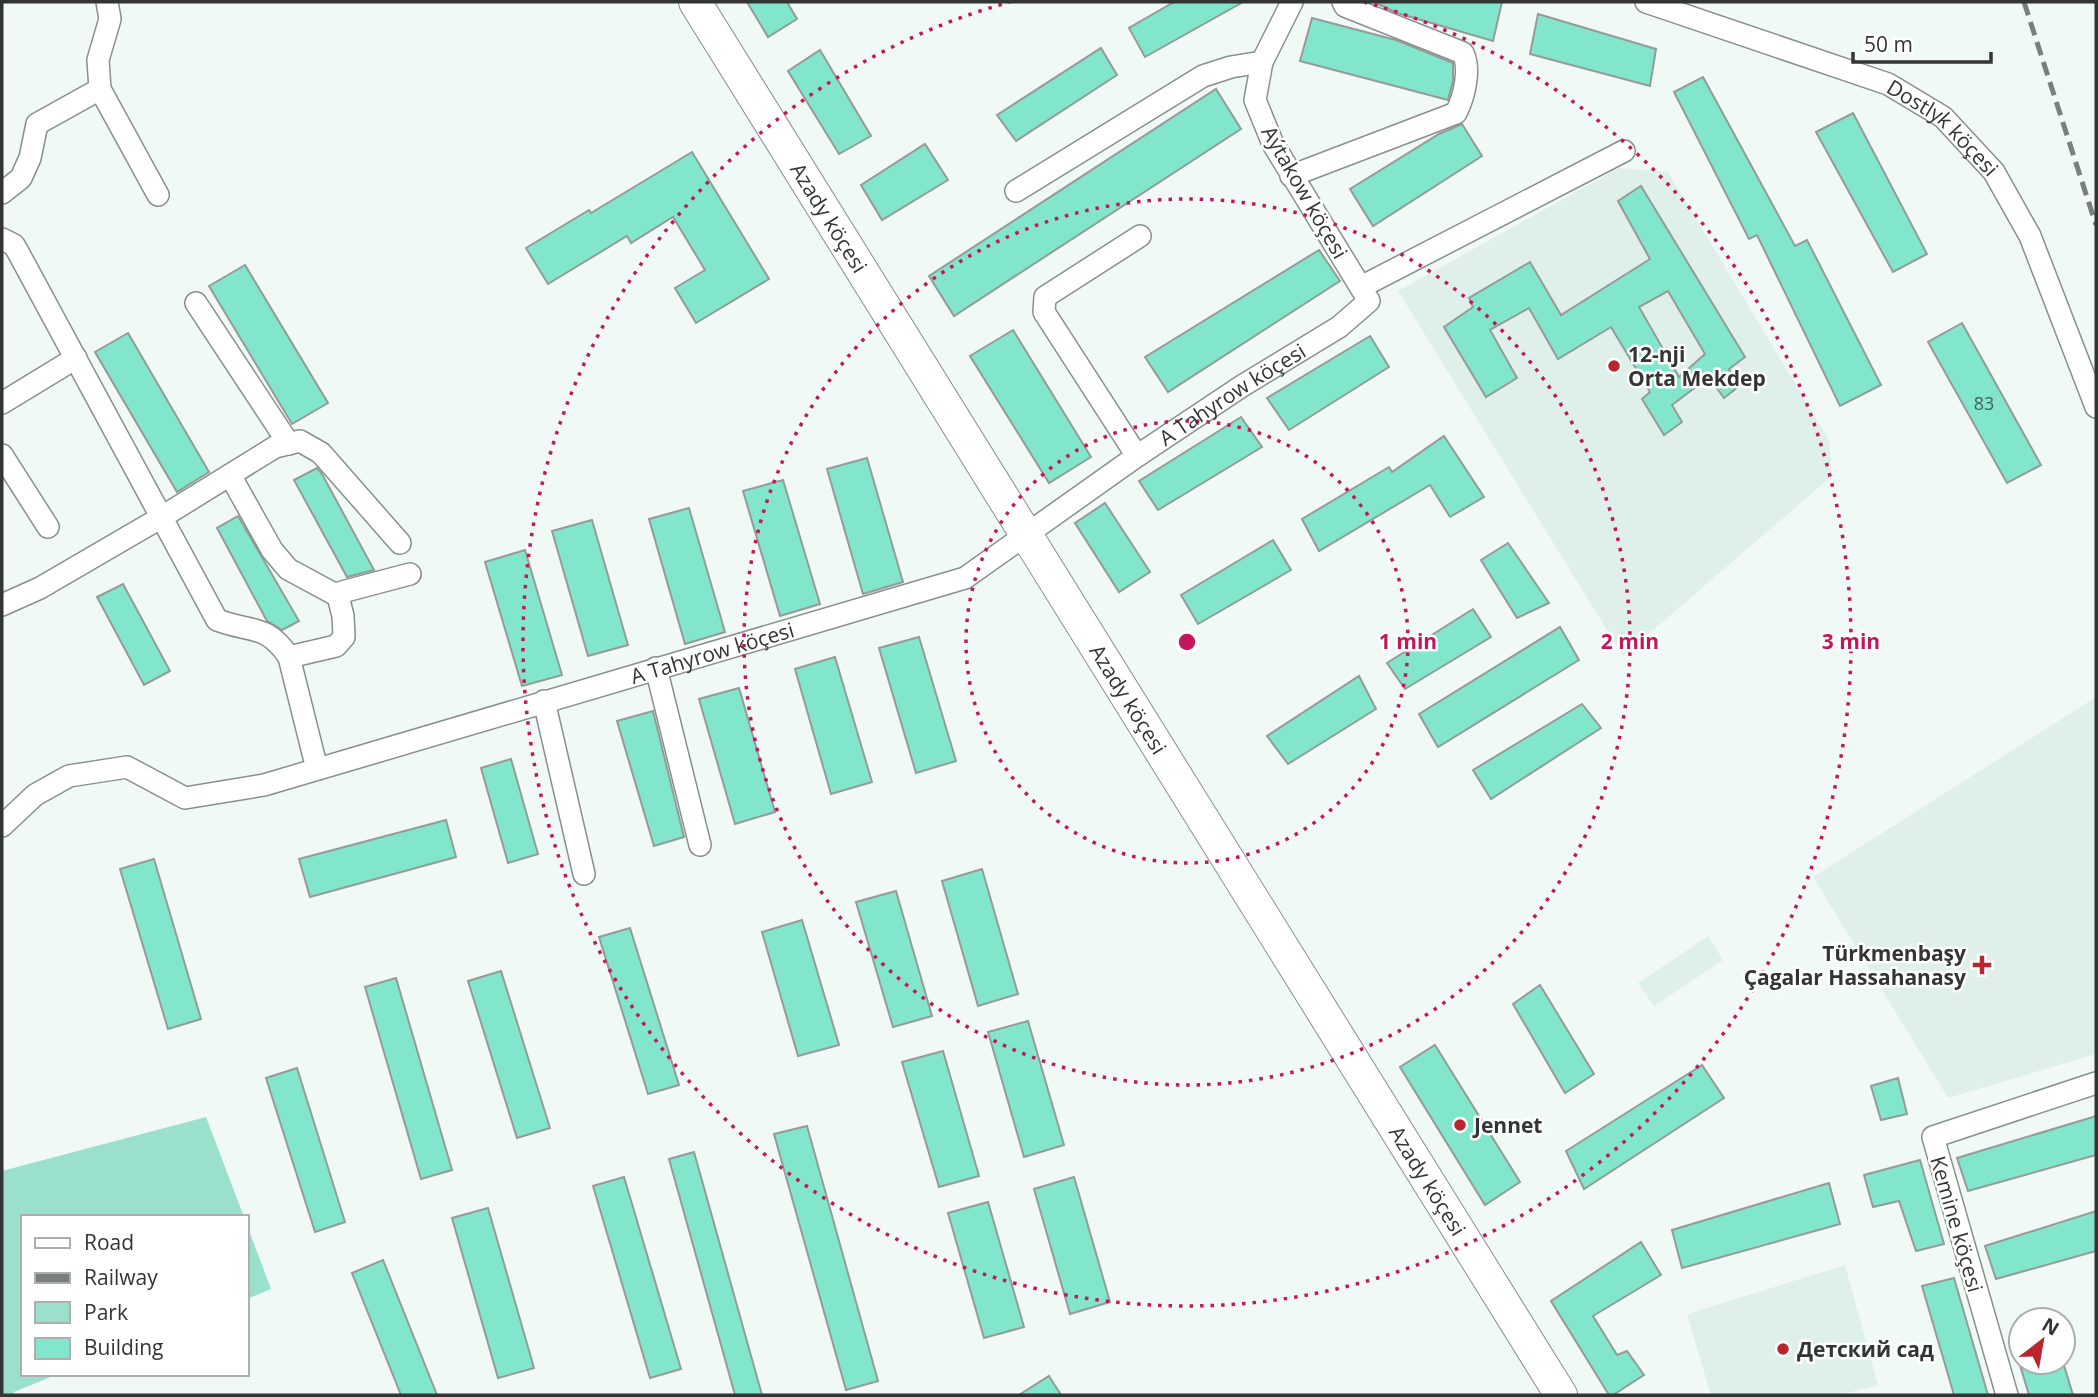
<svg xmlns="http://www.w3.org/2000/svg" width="2098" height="1397" font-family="'Open Sans',sans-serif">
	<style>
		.built { fill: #dfefea }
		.green { fill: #9ae0cc }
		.building { fill: #82e6cc; stroke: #949b99; stroke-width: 2; fill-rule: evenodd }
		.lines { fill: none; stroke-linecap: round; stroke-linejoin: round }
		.minor-casing { stroke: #898f8d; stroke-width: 24 }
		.secondary-casing { stroke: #898f8d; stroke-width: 34 }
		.minor { stroke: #fff; stroke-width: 21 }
		.secondary { stroke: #fff; stroke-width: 32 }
		.rail { stroke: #7a7f7d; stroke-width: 5; stroke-dasharray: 14 7; stroke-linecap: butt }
		.ring { fill: none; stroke: #c2185b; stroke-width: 3.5; stroke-dasharray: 3.5 7 }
		.poi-dot { fill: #b7272d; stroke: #fff; stroke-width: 2.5 }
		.labels { text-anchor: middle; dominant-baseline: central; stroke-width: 5; stroke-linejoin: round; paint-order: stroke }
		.number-label { font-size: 18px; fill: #46615a }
		.street-label { font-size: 21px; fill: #323534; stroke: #fff }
		.poi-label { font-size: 21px; font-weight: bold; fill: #323534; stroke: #fff; text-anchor: start }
		.centre { fill: #c2185b; stroke: #fff; stroke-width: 3.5 }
		.ring-label { font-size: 21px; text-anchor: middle; font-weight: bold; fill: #c2185b; stroke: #fff; stroke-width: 5; stroke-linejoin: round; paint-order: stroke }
	</style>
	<rect width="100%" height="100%" fill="#f1f9f6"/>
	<g class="built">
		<polygon points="1619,168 1668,172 1829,440 1832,476 1623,656 1398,291"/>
		<polygon points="2096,697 2096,1054 1948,1098 1813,877"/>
		<polygon points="1708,936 1723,960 1654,1006 1638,983"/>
		<polygon points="1845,1265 1878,1385 1840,1395 1711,1395 1687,1314"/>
	</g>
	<g class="green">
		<polygon points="206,1117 244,1217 23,1217 23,1374 58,1374 14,1392 14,1395 2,1395 2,1171"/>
		<polygon points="247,1225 271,1289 247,1299"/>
	</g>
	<g class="building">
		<polygon points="747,2 787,2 797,19 768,37"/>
		<polygon points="1174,2 1243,2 1145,57 1129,28"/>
		<polygon points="1374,2 1502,2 1493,41 1397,13"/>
		<polygon points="1538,14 1656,49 1650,86 1530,54"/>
		<polygon points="1312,18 1396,40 1453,63 1453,81 1448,100 1300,61"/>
		<polygon points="1101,48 1117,75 1016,141 997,115"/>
		<polygon points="820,50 871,136 839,154 788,71"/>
		<polygon points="1703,77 1795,246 1807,240 1881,385 1840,406 1757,235 1749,239 1674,92"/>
		<polygon points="1216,89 1241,129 954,316 929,276"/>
		<polygon points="1853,113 1927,254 1893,272 1816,132"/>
		<polygon points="1462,124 1482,156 1373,226 1350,189 1439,134"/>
		<polygon points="925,144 948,180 882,220 861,185"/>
		<polygon points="692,152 769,279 696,323 675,288 705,270 673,217 631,243 627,236 548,284 526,248 589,210 591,213"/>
		<path d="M1641,186L1745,357L1729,369L1738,387L1724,398L1709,377L1672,405L1682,422L1664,435L1642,399L1650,392L1611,327L1558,359L1529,308L1490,330L1517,378L1486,397L1444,327L1473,307L1469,298L1530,262L1561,315L1650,259L1618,201ZM1668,291L1705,354L1679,377L1639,307Z"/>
		<polygon points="1319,250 1340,281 1168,392 1145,357"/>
		<polygon points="245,265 328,403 292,424 209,286"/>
		<polygon points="1962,323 2041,465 2007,483 1928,342"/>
		<polygon points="1013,330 1091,457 1049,483 970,356"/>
		<polygon points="128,333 209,472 177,492 95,352"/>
		<polygon points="1370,336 1389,367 1289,430 1267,398"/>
		<polygon points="1241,417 1262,447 1158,510 1139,481"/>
		<polygon points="1444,436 1484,497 1450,517 1430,485 1319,551 1302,519 1389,467 1392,472"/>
		<polygon points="867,458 903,582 863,594 827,469"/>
		<polygon points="317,468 322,474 374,570 347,577 294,480"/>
		<polygon points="783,480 820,604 780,616 743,491"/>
		<polygon points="1105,503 1150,572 1119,592 1075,523"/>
		<polygon points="689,508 725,632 685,644 649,519"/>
		<polygon points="238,516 299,621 282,630 267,621 217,528"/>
		<polygon points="592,520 628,645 588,656 552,531"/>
		<polygon points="1273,540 1291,570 1198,624 1181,595"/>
		<polygon points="1508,543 1549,603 1517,618 1481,560"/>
		<polygon points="525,550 562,675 522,686 485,562"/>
		<polygon points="123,584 170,671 144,685 97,597"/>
		<polygon points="1473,609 1491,637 1405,689 1387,663"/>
		<polygon points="1560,627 1579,660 1438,747 1419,714"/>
		<polygon points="919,637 956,761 916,773 879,648"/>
		<polygon points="835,657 872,782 831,794 795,669"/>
		<polygon points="1359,676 1376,709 1288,764 1267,736"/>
		<polygon points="739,688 775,812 735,824 699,699"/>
		<polygon points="1582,704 1601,728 1491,799 1473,770"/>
		<polygon points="653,711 684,837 654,846 617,721"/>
		<polygon points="511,759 538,854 508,863 481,768"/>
		<polygon points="446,820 456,857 310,897 299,859"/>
		<polygon points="154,859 201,1019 168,1029 120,869"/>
		<polygon points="982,869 1018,994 978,1006 942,881"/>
		<polygon points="896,891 932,1016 893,1027 856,902"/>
		<polygon points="802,920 839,1045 798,1056 762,932"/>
		<polygon points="630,928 679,1085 648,1094 599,937"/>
		<polygon points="501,971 550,1128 517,1138 468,981"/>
		<polygon points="396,978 452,1170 421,1179 365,987"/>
		<polygon points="1540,985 1594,1074 1565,1093 1513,1004"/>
		<polygon points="1028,1021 1064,1145 1024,1157 988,1032"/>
		<polygon points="1435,1045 1520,1182 1485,1205 1400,1067"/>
		<polygon points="943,1051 979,1176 939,1187 902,1062"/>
		<polygon points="1702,1065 1724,1098 1584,1189 1566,1151"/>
		<polygon points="297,1068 345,1222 315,1232 266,1078"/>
		<polygon points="1898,1078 1907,1114 1881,1120 1871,1086"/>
		<polygon points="2096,1116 2096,1155 1968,1191 1957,1158"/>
		<polygon points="807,1126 878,1381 846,1390 774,1134"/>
		<polygon points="694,1152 762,1395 735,1395 669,1159"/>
		<polygon points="1920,1160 1944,1244 1916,1251 1899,1201 1873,1207 1864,1175"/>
		<polygon points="624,1177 681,1369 650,1378 593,1186"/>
		<polygon points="1074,1177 1110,1302 1070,1314 1034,1189"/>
		<polygon points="1829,1183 1840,1224 1682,1268 1672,1230"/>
		<polygon points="988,1202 1024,1327 984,1338 948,1213"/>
		<polygon points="488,1208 534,1368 498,1378 452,1218"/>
		<polygon points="2096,1211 2096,1251 1996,1279 1985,1246"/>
		<polygon points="1641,1242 1661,1275 1593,1316 1617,1355 1627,1351 1644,1375 1613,1395 1609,1395 1551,1301"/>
		<polygon points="383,1260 437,1395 401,1395 352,1273"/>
		<polygon points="1954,1278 1988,1395 1954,1395 1922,1286"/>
		<polygon points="2019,1362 2063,1362 2073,1395 2029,1395"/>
		<polygon points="1049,1376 1061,1395 1019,1395"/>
	</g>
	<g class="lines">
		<g class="minor-casing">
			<g id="minor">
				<polyline points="107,2 110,19 98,60 100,89 158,195"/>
				<path id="s1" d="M1646,2L1888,84L1943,117L1994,172L2030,236L2096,407"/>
				<path d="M1291,176L1456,113C1464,97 1471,70 1463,53L1345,6L1343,2"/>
				<polyline points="1016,191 1203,76 1231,67 1262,62"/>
				<polyline points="2,193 21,178 30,158 37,124 100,89"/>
				<path d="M2,239L14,245L18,252L217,620C251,633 266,623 289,657L317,769"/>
				<polyline points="1361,287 1624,151"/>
				<polyline points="196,303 289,444"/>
				<polyline points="2,403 76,358"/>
				<polyline points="2,455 48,527"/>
				<polyline points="1137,456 1044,312 1045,297 1140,236"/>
				<polyline points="230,475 272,550 288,569 338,596"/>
				<polyline points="2,605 40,588 162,517 275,447 300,441 321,453 400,543"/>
				<polyline points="289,657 336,646 344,637 343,616 338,596 342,592 410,574"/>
				<polyline points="656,668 700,845"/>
				<polyline points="544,701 584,874"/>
				<path id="s2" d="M2,826L35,795L69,776L127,767L185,798L264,785L965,578L1137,456L1242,386L1339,327L1369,301L1273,144L1255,100L1262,62L1292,2"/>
				<polyline points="2007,1395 1933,1137 2096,1083"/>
			</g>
		</g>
		<g class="secondary-casing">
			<g id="secondary">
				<path id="s3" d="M695,2L1561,1395"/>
			</g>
		</g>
		<use href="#minor" class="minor"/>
		<use href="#secondary" class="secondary"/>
		<polyline class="rail" points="2024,2 2096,225"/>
	</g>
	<g class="ring">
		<circle cx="1187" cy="642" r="221"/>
		<circle cx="1187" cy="642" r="443"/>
		<path d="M1364 2A664 664 0 1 1 1010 2"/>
	</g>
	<g class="poi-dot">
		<circle cx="1614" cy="366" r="7"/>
		<path d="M1978.5 954.5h7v7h7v7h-7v7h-7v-7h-7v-7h7z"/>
		<circle cx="1460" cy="1125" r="7"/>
		<circle cx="1783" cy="1349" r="7"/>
	</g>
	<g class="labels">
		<g class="number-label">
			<text x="1984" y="403">83</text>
		</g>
		<g class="street-label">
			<text stroke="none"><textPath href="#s1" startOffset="326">Dostlyk köçesi</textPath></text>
			<text transform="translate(1305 192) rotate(60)">Aýtakow köçesi</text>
			<text stroke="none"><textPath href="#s3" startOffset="254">Azady köçesi</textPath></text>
			<text stroke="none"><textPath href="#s2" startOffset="1344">A Tahyrow köçesi</textPath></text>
			<text stroke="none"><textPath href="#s2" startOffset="756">A Tahyrow köçesi</textPath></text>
			<text stroke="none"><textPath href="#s3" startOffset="821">Azady köçesi</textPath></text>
			<text stroke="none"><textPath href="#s3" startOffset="1388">Azady köçesi</textPath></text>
			<text transform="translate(1957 1224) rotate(74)">Kemine köçesi</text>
		</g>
		<g class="poi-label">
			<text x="1628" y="354">12-nji<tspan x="1628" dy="24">Orta Mekdep</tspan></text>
			<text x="1966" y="953" text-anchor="end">Türkmenbaşy<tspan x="1966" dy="24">Çagalar Hassahanasy</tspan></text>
			<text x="1474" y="1125">Jennet</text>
			<text x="1797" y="1349">Детский сад</text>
		</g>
	</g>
	<circle cx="1187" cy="642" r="10" class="centre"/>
	<g class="ring-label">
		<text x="1408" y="649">1 min</text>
		<text x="1630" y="649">2 min</text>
		<text x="1851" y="649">3 min</text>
	</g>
	<rect width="2098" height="1397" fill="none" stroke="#323534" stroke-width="7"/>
	<rect x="21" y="1215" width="228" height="161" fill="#ffffff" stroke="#adaeae" stroke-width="2"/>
	<rect x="35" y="1238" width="35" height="10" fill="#ffffff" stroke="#adaeae" stroke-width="2"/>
	<text x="84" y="1250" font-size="21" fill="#323534">Road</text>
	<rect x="35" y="1273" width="35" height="10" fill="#7a7f7d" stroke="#adaeae" stroke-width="2"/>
	<text x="84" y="1285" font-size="21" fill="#323534">Railway</text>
	<rect x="35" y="1302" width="35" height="21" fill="#9ae0cc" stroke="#adaeae" stroke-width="2"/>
	<text x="84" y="1320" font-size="21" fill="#323534">Park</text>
	<rect x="35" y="1338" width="35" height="21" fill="#82e6cc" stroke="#adaeae" stroke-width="2"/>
	<text x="84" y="1355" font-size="21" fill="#323534">Building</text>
	<g transform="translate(2042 1341) rotate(31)"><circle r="33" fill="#ffffff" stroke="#adaeae" stroke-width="2"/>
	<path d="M0-5L12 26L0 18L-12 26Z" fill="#b7272d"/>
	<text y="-10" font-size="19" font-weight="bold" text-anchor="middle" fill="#323534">N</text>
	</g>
	<path d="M1853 52v10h138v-10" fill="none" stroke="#323534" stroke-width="3.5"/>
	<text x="1864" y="52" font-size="21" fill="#323534" stroke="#ffffff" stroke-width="5" paint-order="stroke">50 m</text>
</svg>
